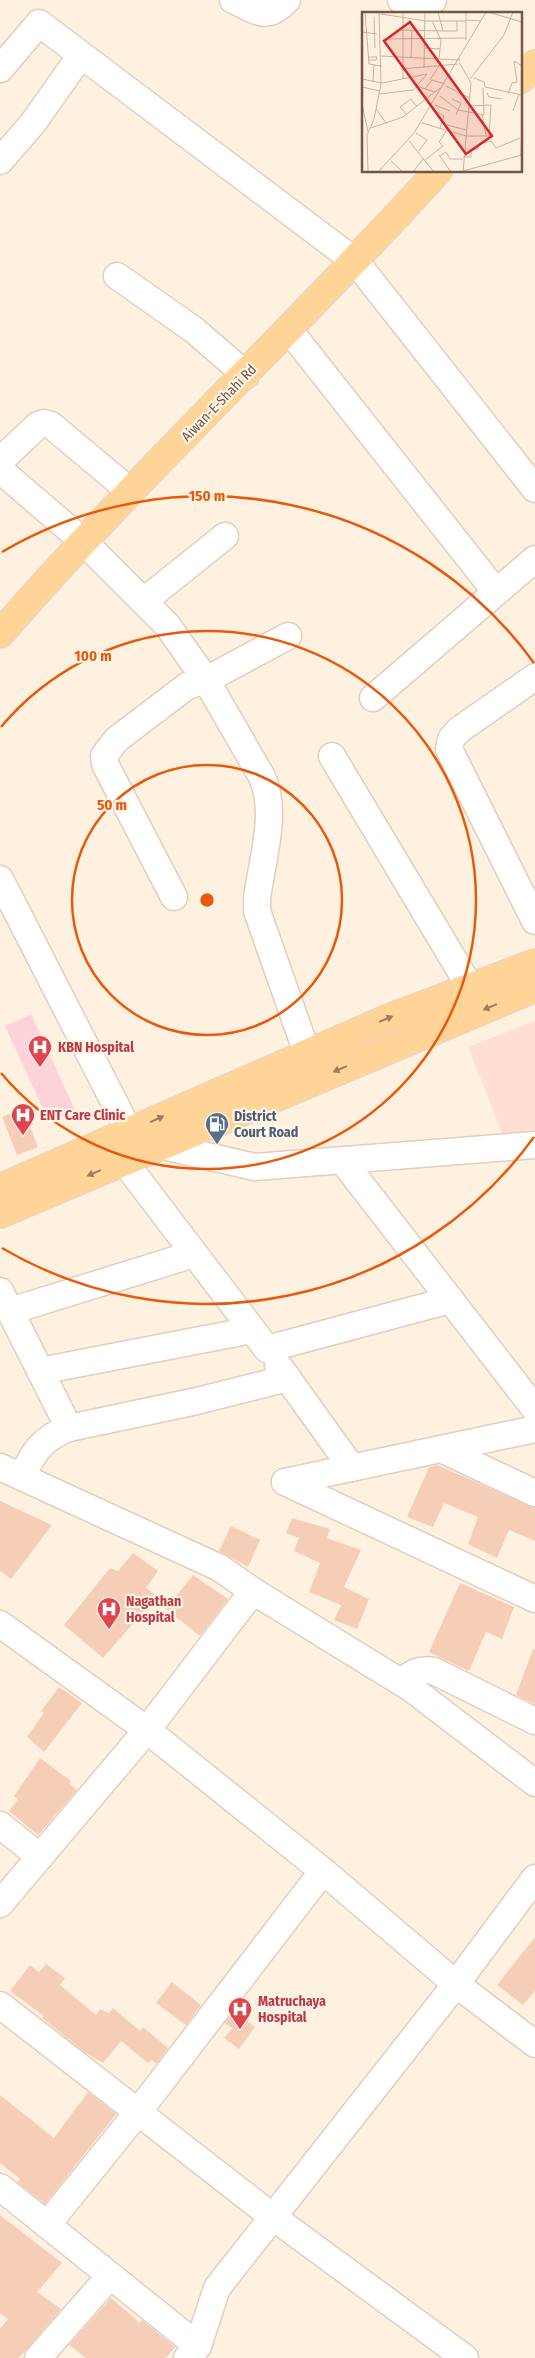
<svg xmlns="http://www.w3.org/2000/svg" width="535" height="2358" font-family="'Fira Sans Condensed',sans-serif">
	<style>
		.commercial { fill: #ffdfd3 }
		.medical { fill: #fdd3d9 }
		.building { fill: #f6cdb6 }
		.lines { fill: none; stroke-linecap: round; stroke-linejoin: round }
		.minor-casing { stroke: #e3cdbc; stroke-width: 29 }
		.major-casing { stroke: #ded6d3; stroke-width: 30 }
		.minor { stroke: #fff; stroke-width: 26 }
		.major { stroke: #ffd496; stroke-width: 28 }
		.oneway { fill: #a07b5e }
		.ring { fill: none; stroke: #e8590c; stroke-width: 2.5 }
		.labels { text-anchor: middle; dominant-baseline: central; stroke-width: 4.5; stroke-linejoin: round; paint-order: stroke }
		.street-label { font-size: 14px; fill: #775546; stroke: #fff5e8 }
		.health-label { font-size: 14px; font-weight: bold; fill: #be3a42; stroke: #fff5e8; text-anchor: start }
		.service-label { font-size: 14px; font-weight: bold; fill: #4e5e75; stroke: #fff5e8; text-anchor: start }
		.inset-road { fill: none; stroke: #c8b3a2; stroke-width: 1 }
		.view { fill: #d62828; fill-opacity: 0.15; stroke: #d62828; stroke-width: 2.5 }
		.inset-edge { fill: none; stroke: #775546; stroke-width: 2.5 }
		.centre { fill: #e8590c; stroke: #fff5e8; stroke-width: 2.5 }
		.ring-label { font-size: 15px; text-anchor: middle; font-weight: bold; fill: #e8590c; stroke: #fff5e8; stroke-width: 4.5; stroke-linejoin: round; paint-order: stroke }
	</style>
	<rect width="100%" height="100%" fill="#fef1e0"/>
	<polygon class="commercial" points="535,1021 535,1132 503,1135 468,1047"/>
	<polygon class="medical" points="31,1014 75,1110 49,1122 5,1026"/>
	<g class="building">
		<polygon points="23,1109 38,1147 17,1155 2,1117"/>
		<polygon points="437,1465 535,1508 535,1541 509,1530 497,1558 468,1544 478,1517 444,1503 433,1527 407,1517 429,1467"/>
		<polygon points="0,1501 52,1525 11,1579 0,1571"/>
		<polygon points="292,1518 330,1529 327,1538 361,1550 344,1587 369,1599 357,1629 334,1620 341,1605 309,1592 320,1563 294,1551 299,1538 286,1533"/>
		<polygon points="231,1526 260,1540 248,1567 219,1551"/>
		<polygon points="133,1553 158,1571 146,1588 157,1596 103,1658 64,1625 110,1568 118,1571"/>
		<polygon points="193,1575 228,1599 200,1636 166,1609"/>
		<polygon points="460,1583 514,1607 502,1639 486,1632 469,1671 429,1652"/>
		<polygon points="533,1649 535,1650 535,1704 516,1695"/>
		<polygon points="59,1687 82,1703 44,1752 27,1737 44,1713 41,1711"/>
		<polygon points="40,1758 71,1781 69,1783 77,1790 38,1835 9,1811 18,1799 14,1796"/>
		<polygon points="535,1937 535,1991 523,2005 497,1985"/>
		<polygon points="46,1964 65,1978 60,1985 96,2015 100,2009 109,2013 113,2008 140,2031 143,2027 168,2048 156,2064 152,2060 148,2063 121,2041 103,2063 86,2053 42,2018 44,2016 10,1991 30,1965 39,1972"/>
		<polygon points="172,1982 201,2005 186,2025 156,2003"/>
		<polygon points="234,2011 255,2027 239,2049 224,2038 232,2028 225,2023"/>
		<polygon points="88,2092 116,2114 45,2204 17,2182 20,2179 0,2163 0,2095 54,2138"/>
		<polygon points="0,2215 62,2263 37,2292 61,2309 19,2358 0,2358 0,2329 8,2319 0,2313"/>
		<polygon points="111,2298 140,2323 142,2320 175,2347 166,2358 86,2358 69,2345"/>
	</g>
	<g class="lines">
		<g class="minor-casing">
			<g id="minor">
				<path d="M233,0C258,11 266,22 287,0"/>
				<polyline points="401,0 412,8 420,10 433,0"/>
				<polyline points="0,69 39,23 356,262 535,489"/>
				<polyline points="0,161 33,123 81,55"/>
				<polyline points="117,276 194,330 246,375"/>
				<polyline points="289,330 496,592"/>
				<polyline points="0,461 38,425 44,423 51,425 131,492"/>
				<path d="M0,470L83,541L167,625L206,680L262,777C278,812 262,860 257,898V911L307,1053"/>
				<polyline points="144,601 225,536"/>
				<polyline points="535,677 459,730 451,739 449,749 535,921"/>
				<polyline points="373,698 535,559"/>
				<polyline points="332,756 470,987"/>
				<polyline points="0,879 129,1131"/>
				<polyline points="174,897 105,764 104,756 116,740 187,686 206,680 288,636"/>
				<polyline points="159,1145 255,1167 535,1145"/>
				<polyline points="123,1160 267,1349 450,1300"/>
				<polyline points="342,1160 535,1409"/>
				<polyline points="0,1291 69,1428"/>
				<polyline points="10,1311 194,1254"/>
				<polyline points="278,1365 352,1468"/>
				<polyline points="40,1371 252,1330"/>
				<polyline points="441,1449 535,1493"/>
				<polyline points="0,1467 220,1568 253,1591 412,1689 535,1783"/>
				<path d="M22,1477C33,1452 43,1438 69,1428L197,1401L288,1378"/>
				<polyline points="285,1482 535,1599"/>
				<polyline points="285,1482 535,1429"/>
				<polyline points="0,1624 147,1730 323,1871 456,1984 535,2044"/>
				<path d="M401,1682C412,1673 419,1668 434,1671L535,1721"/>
				<polyline points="0,1825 40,1857"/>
				<polyline points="0,1904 147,1730 253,1591"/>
				<polyline points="0,2005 273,2217 465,2358"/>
				<polyline points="0,2187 198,2346"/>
				<polyline points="47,2225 138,2112 323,1871"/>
				<polyline points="38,2358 110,2276"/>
				<polyline points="187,2358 198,2346 217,2288 456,1984 535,1878"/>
			</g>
		</g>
		<g class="major-casing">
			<g id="major">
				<polyline points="521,79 535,64"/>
				<path d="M0,634C139,474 295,329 438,171"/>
				<polyline points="0,1188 389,1018 535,963"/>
				<polyline points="0,1214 535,988"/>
			</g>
		</g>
		<use href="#minor" class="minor"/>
		<use href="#major" class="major"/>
	</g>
	<defs><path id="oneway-solid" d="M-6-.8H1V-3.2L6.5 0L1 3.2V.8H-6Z" transform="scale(1.25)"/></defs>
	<g class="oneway">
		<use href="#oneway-solid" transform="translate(490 1007) rotate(157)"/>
		<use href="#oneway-solid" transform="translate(386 1019) rotate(-23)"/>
		<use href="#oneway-solid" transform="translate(340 1069) rotate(157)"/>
		<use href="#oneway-solid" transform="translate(157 1119) rotate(-24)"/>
		<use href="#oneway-solid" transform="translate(94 1173) rotate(157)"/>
	</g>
	<g class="ring">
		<circle cx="207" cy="900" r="135"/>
		<path d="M1 727A269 269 0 1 1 1 1073"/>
		<path d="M534 1137A404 404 0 0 1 2 1248M2 552A404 404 0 0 1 534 663"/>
	</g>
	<defs>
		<g id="hospital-pin" transform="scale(1.25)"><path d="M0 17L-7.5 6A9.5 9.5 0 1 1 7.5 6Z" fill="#e0444e" stroke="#fff5e8"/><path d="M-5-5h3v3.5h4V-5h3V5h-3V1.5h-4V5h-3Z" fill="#fff"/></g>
		<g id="fuel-pin" transform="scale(1.25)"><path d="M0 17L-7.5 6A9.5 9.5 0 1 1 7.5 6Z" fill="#5c6f8a" stroke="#fff5e8"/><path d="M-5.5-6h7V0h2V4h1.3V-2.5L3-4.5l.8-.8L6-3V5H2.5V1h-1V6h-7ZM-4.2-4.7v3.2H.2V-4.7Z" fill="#fff"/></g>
	</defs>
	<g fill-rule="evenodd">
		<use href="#hospital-pin" x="40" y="1047"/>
		<use href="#hospital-pin" x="23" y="1115"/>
		<use href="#fuel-pin" x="217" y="1124"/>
		<use href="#hospital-pin" x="109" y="1609"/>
		<use href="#hospital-pin" x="240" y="2009"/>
	</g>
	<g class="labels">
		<g class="street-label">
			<text transform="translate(219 403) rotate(-46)">Aiwan-E-Shahi Rd</text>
		</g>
		<g class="health-label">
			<text x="58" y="1047">KBN Hospital</text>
			<text x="40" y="1115">ENT Care Clinic</text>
			<text x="126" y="1601">Nagathan<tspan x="126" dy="16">Hospital</tspan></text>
			<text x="258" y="2001">Matruchaya<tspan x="258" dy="16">Hospital</tspan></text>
		</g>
		<g class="service-label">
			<text x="234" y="1116">District<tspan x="234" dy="16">Court Road</tspan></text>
		</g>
	</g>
	<g transform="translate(362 12)">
		<rect width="160" height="160" fill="#fef1e0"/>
		<path class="inset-road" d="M3,0L7,52L20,54M41,0V67M76,0L81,19H95V9M126,0L160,10M19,2L64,9H104M12,5L13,36M104,8L119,9M70,9L79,28L77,46M39,18L81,19M0,20L15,22M21,27L104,26M104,28V0M63,36L78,37M19,44L98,48M6,45H15L14,48H6M49,45L50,18M97,50L109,71L101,160M62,56L63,0M39,57L96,52M112,66L122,70L123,75L160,83M0,67L20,71L65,62M108,67L142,23L151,0M68,68L77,54M11,69L12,53M54,74L73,80M84,74L108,86M0,75L18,79M63,77L70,68L83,72M125,81L127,85L140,87M17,82L51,78L65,62M146,82L150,71L155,70L152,49L160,54M78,84L96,98L122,103L121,76M90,87L99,91L94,103M0,92L6,120M73,93L88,99M14,97L24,111M70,97L82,104L78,116M151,99L157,82M120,102L124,124M45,103L38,95L49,87L55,95M60,111L104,124H127L129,93L108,94M85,113L105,118M9,116L41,105L78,76M54,121L65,128L57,139M47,129L72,160M77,143L89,160M159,143L160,108M78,144L84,140L88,147H101M101,145H109V138L116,137L117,132L129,129L134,136L158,126M63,148L81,134L77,130L85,118M29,149L41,160M101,159L160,143M6,160L5,123L12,107L19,72L17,0M16,160L52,121L124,0M51,160L61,147"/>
		<path class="view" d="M48,10L130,124L104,142L22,29Z"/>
		<rect width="160" height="160" class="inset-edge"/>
	</g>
	<circle cx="207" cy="900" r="8" class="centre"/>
	<g class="ring-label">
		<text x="207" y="501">150 m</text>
		<text x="93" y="661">100 m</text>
		<text x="112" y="810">50 m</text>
	</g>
</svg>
